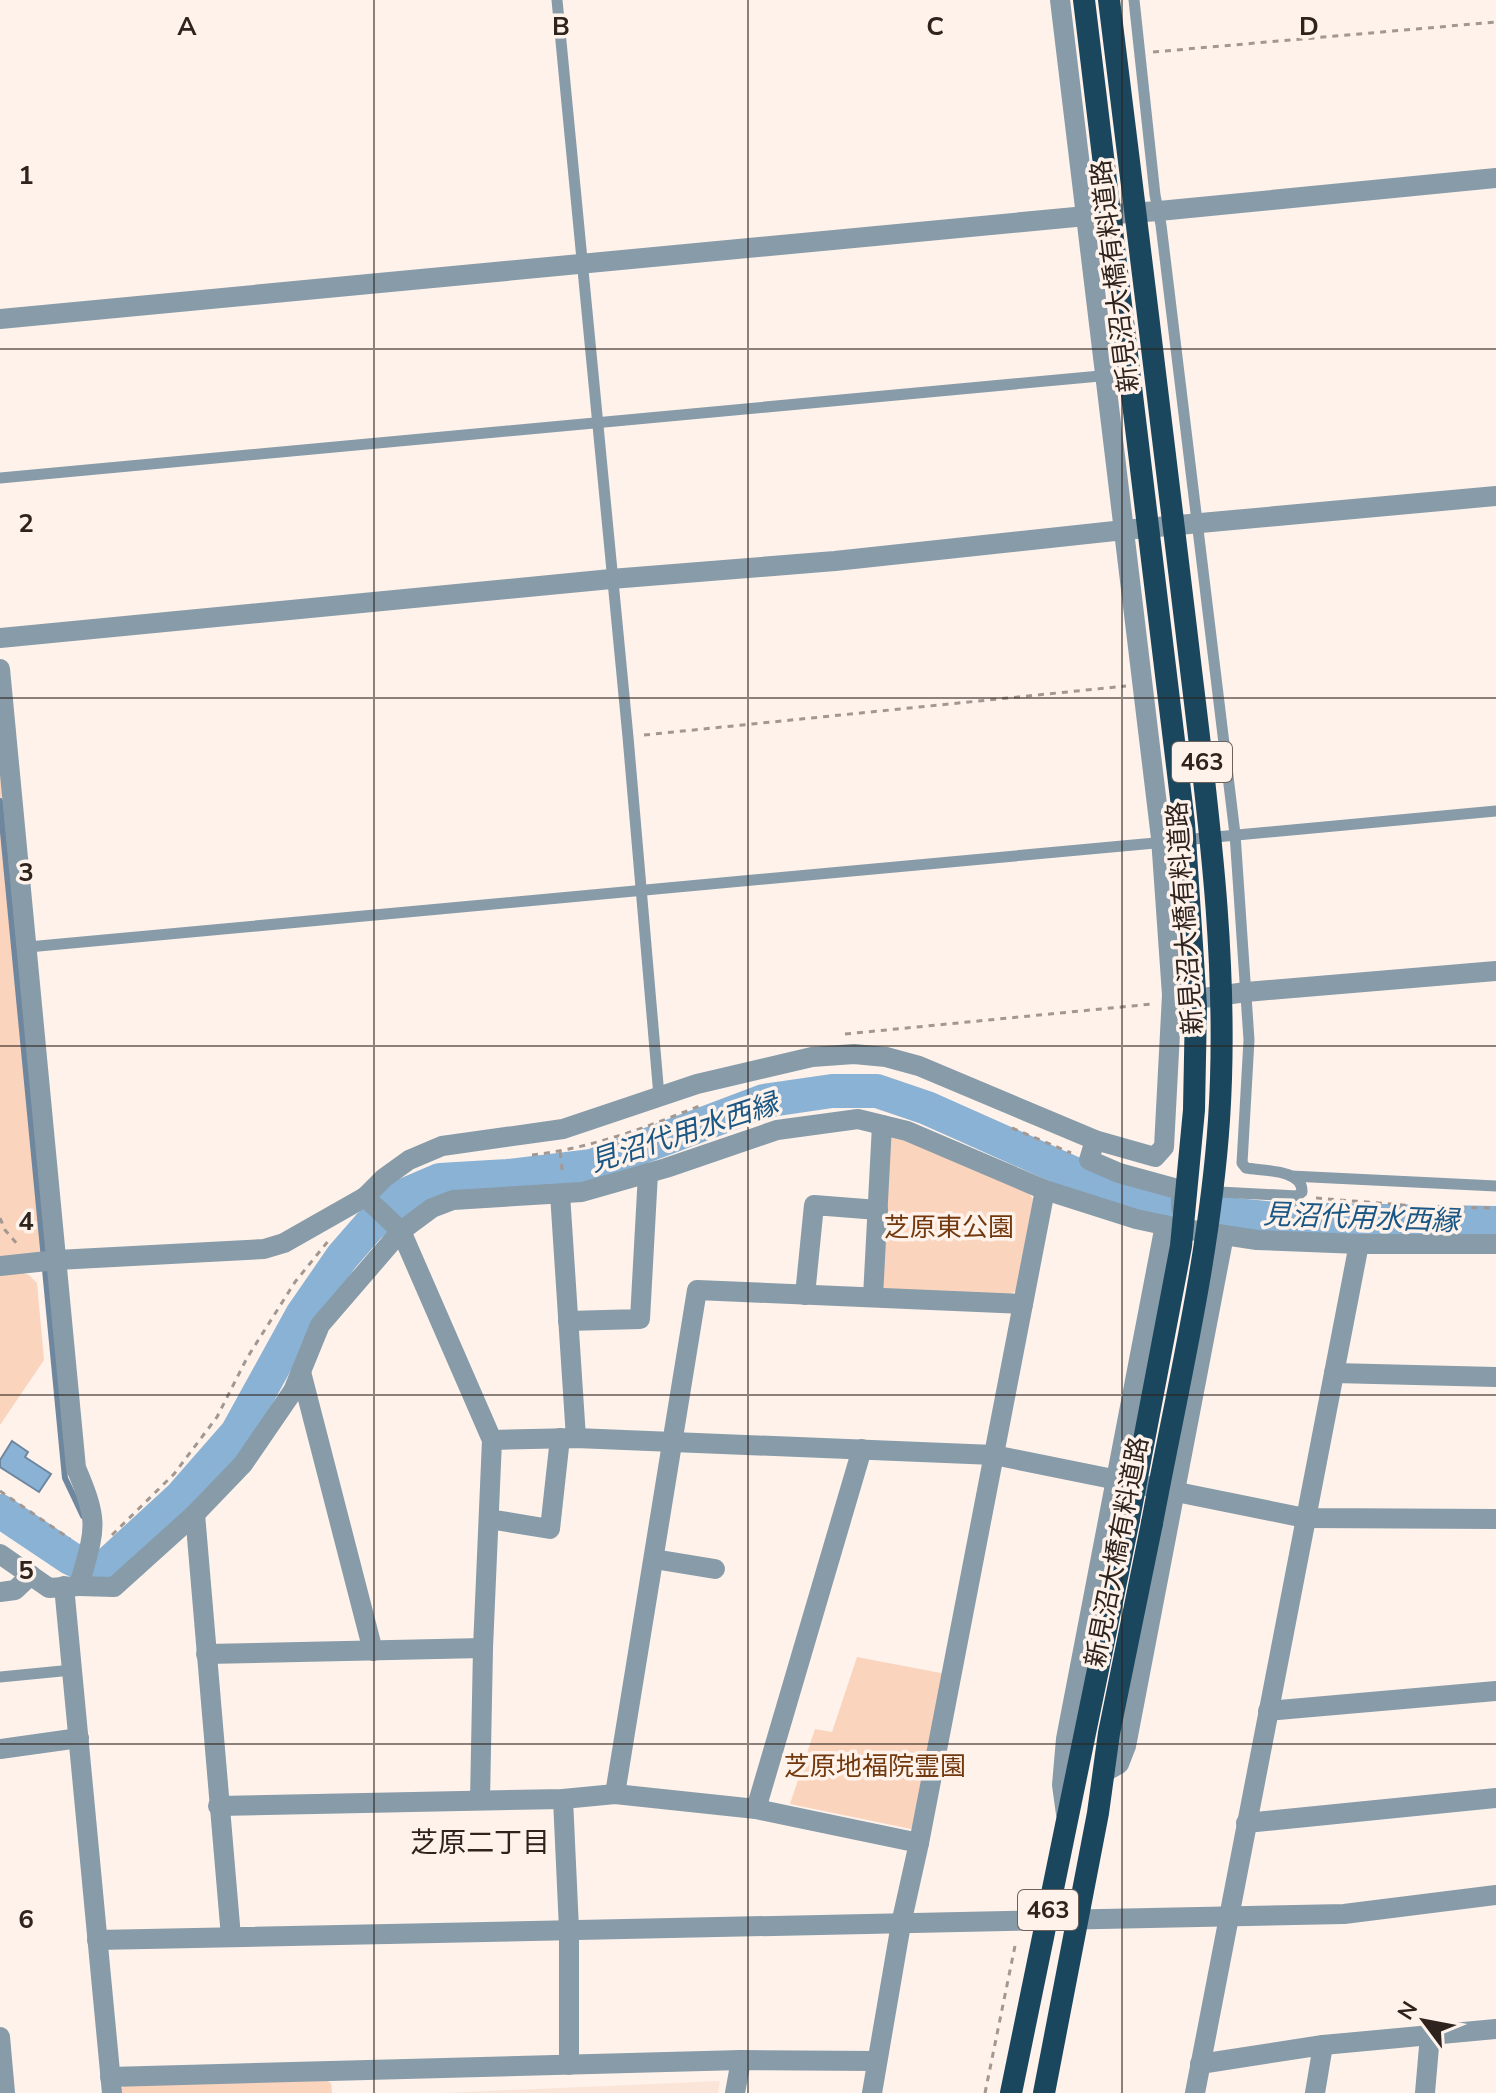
<svg xmlns="http://www.w3.org/2000/svg" width="1496" height="2093" font-family="'Nunito Sans','Noto Sans JP',sans-serif">
	<style>
		.built { fill: #fbe5d8 }
		.green { fill: #fbd4bd }
		.water { fill: #8ab2d5; stroke: #6e879e; stroke-width: 2 }
		.lines { fill: none; stroke-linecap: round; stroke-linejoin: round }
		.stream { stroke: #6e879e; stroke-width: 6 }
		.river { stroke: #8ab2d5; stroke-width: 34 }
		.path { stroke: #a39891; stroke-width: 3; stroke-dasharray: 6 6; stroke-linecap: butt }
		.service { stroke: #879ba8; stroke-width: 11 }
		.minor { stroke: #879ba8; stroke-width: 20 }
		.tertiary { stroke: #879ba8; stroke-width: 20 }
		.trunk { stroke: #1a465e; stroke-width: 22 }
		.trunk-bridge { stroke: #1a465e; stroke-width: 22 }
		.grid { fill: none; stroke: #2e231d; stroke-width: 2; stroke-opacity: 0.55 }
		.labels { text-anchor: middle; dominant-baseline: central; stroke-width: 7; stroke-linejoin: round; paint-order: stroke }
		.shield { fill: #fef2eb; stroke: #6c615b; stroke-width: 2 }
		.shield-label { font-size: 24px; font-weight: bold; fill: #2e231d }
		.street-label { font-size: 26px; fill: #2e231d; stroke: #fef2eb }
		.park-label { font-size: 26px; fill: #73390e; stroke: #fef2eb }
		.water-label { font-size: 28px; font-style: italic; fill: #1a5784; stroke: #fef2eb }
		.neighbourhood-label { font-size: 28px; fill: #2e231d; stroke: #fef2eb }
		.grid-label { font-size: 26px; text-anchor: middle; font-weight: bold; fill: #2e231d; stroke: #fef2eb; stroke-width: 7; stroke-linejoin: round; paint-order: stroke }
	</style>
	<rect width="100%" height="100%" fill="#fef2eb"/>
	<polygon class="built" points="720,2081 718,2093 442,2093"/>
	<g class="green">
		<polygon points="0,759 46,1256 0,1261"/>
		<polygon points="888,1129 1028,1191 1033,1199 1016,1291 1006,1296 877,1288"/>
		<polygon points="23,1273 29,1275 37,1283 44,1360 0,1425 0,1275"/>
		<polygon points="857,1657 946,1674 918,1824 911,1829 790,1804 815,1729 832,1732"/>
		<polygon points="323,2078 331,2083 332,2093 121,2093 121,2089 126,2083"/>
	</g>
	<polygon class="water" points="12,1441 28,1452 25,1457 51,1474 39,1492 0,1467 0,1460"/>
	<g class="lines">
		<polyline class="stream" points="0,801 65,1478 83,1516"/>
		<g class="river">
			<polyline points="1225,1214 1275,1219 1496,1223"/>
			<polyline points="0,1511 70,1558 91,1568 107,1565 181,1497 237,1433 302,1315 342,1257 369,1226 405,1195 440,1180 508,1176 592,1166 764,1101 832,1091 877,1091 927,1108 1095,1183 1165,1203"/>
		</g>
		<g class="path">
			<polyline points="1153,52 1496,22"/>
			<polyline points="644,735 1126,686"/>
			<polyline points="845,1034 1152,1004"/>
			<polyline points="1012,1128 1071,1153"/>
			<polyline points="560,1152 563,1176"/>
			<path d="M532,1155C592,1148 648,1127 704,1104"/>
			<polyline points="1316,1198 1428,1207 1496,1208"/>
			<polyline points="0,1218 5,1230 18,1245"/>
			<polyline points="0,1491 70,1539"/>
			<polyline points="112,1535 174,1474 217,1417 247,1358 295,1282 329,1240"/>
			<polyline points="985,2093 1016,1941"/>
		</g>
		<g class="service">
			<polyline points="557,0 628,737 659,1096"/>
			<path d="M1134,0L1155,195L1161,225L1235,834L1249,1040L1242,1163L1246,1168C1263,1171 1303,1169 1302,1192L1297,1196L1219,1192L1216,1201"/>
			<polyline points="0,478 1111,375"/>
			<polyline points="1183,840 1496,811"/>
			<polyline points="28,947 1166,842"/>
			<polyline points="1291,1176 1496,1186"/>
			<polyline points="0,1677 72,1670"/>
		</g>
		<g class="minor">
			<polyline points="1060,0 1086,216 1159,211 1496,178"/>
			<polyline points="0,319 1086,216 1161,838 1172,995 1164,1147 1155,1157 1095,1140 1089,1160 1119,1173 1181,1190 1181,1208"/>
			<polyline points="0,638 611,579 835,561 1124,530 1496,496"/>
			<polyline points="1182,1001 1246,992 1496,971"/>
			<polyline points="560,1194 576,1438"/>
			<polyline points="365,1197 384,1178 409,1160 442,1146 563,1129 697,1084 812,1057 854,1054 886,1057 919,1066 1095,1140"/>
			<polyline points="0,1266 57,1260 264,1249 284,1243 365,1197 401,1231 492,1440 483,1648 480,1800"/>
			<polyline points="805,1295 814,1205 878,1210"/>
			<polyline points="873,1297 882,1125"/>
			<polyline points="568,1321 640,1319 648,1173"/>
			<polyline points="301,1372 373,1651"/>
			<polyline points="1334,1373 1496,1377"/>
			<polyline points="492,1440 576,1438 994,1455 1305,1518 1496,1519"/>
			<polyline points="195,1514 231,1937"/>
			<polyline points="489,1519 550,1529 560,1438"/>
			<polyline points="654,1559 715,1569"/>
			<polyline points="79,1586 114,1587 195,1514 243,1464 293,1391 320,1325 401,1231 432,1208 453,1200 582,1192 666,1168 777,1130 858,1119 907,1131 1045,1190 1136,1219 1178,1228 1257,1240 1359,1244 1496,1244"/>
			<polyline points="0,1592 15,1590 31,1575"/>
			<polyline points="206,1654 483,1648"/>
			<polyline points="1268,1711 1496,1691"/>
			<polyline points="0,1749 79,1738"/>
			<polyline points="1103,1773 1119,1764 1126,1746 1224,1235"/>
			<polyline points="615,1794 697,1290 1023,1304"/>
			<polyline points="563,1799 569,1929 569,2065"/>
			<polyline points="218,1806 563,1799 615,1794 756,1809 919,1843"/>
			<polyline points="756,1809 862,1449"/>
			<polyline points="1066,1814 1062,1785 1066,1739 1165,1225"/>
			<polyline points="1246,1823 1496,1798"/>
			<polyline points="97,1940 1344,1914 1496,1895"/>
			<polyline points="0,2037 5,2093"/>
			<polyline points="1200,2064 1323,2045 1496,2029"/>
			<polyline points="110,2077 741,2060 877,2061"/>
			<polyline points="735,2093 741,2060"/>
			<polyline points="872,2093 901,1924 919,1843 1045,1190"/>
			<polyline points="1195,2093 1359,1244"/>
			<polyline points="1315,2093 1323,2045"/>
			<polyline points="1425,2093 1430,2035"/>
		</g>
		<g class="tertiary">
			<path d="M0,669L76,1468C100,1524 95,1528 79,1586L49,1588L0,1554"/>
			<polyline points="64,1586 112,2093"/>
		</g>
		<g class="trunk">
			<polyline points="1011,2093 1129,1519"/>
			<polyline points="1044,2093 1098,1813 1109,1733 1152,1523"/>
		</g>
		<g class="trunk-bridge">
			<polyline points="1084,0 1184,823 1196,1006 1194,1110 1181,1246 1129,1519"/>
			<path d="M1109,0C1135,209 1161,419 1186,628C1205,791 1230,955 1219,1120C1210,1255 1177,1390 1152,1523"/>
		</g>
	</g>
	<path class="grid" d="M374,0V2093M748,0V2093M1122,0V2093M0,349H1496M0,698H1496M0,1046H1496M0,1395H1496M0,1744H1496"/>
	<g class="labels">
		<g class="shield">
			<rect x="1172" y="742" width="60" height="40" rx="6"/>
			<rect x="1018" y="1890" width="60" height="40" rx="6"/>
		</g>
		<g class="shield-label">
			<text x="1202" y="762">463</text>
			<text x="1048" y="1910">463</text>
		</g>
		<g class="street-label">
			<text transform="translate(1115 276) rotate(-97)">新見沼大橋有料道路</text>
			<text transform="translate(1185 918) rotate(-94)">新見沼大橋有料道路</text>
			<text transform="translate(1117 1552) rotate(-79)">新見沼大橋有料道路</text>
		</g>
		<g class="park-label">
			<text x="949" y="1227">芝原東公園</text>
			<text x="875" y="1766">芝原地福院霊園</text>
		</g>
		<g class="water-label">
			<text transform="translate(684 1133) rotate(-18)">見沼代用水西縁</text>
			<text transform="translate(1361 1218) rotate(2)">見沼代用水西縁</text>
		</g>
		<g class="neighbourhood-label">
			<text x="480" y="1843">芝原二丁目</text>
		</g>
	</g>
	<g class="grid-label">
		<text x="187" y="35">A</text>
		<text x="561" y="35">B</text>
		<text x="935" y="35">C</text>
		<text x="1309" y="35">D</text>
		<text x="26" y="184">1</text>
		<text x="26" y="532">2</text>
		<text x="26" y="881">3</text>
		<text x="26" y="1230">4</text>
		<text x="26" y="1579">5</text>
		<text x="26" y="1928">6</text>
	</g>
	<g transform="translate(1424 2021) rotate(302)" stroke="#fef2eb" stroke-width="6" paint-order="stroke">
	<path d="M0-6L14 30L0 20L-14 30Z" fill="#2e231d"/>
	<text y="-12" font-size="22" font-weight="bold" text-anchor="middle" fill="#2e231d">N</text>
	</g>
</svg>
